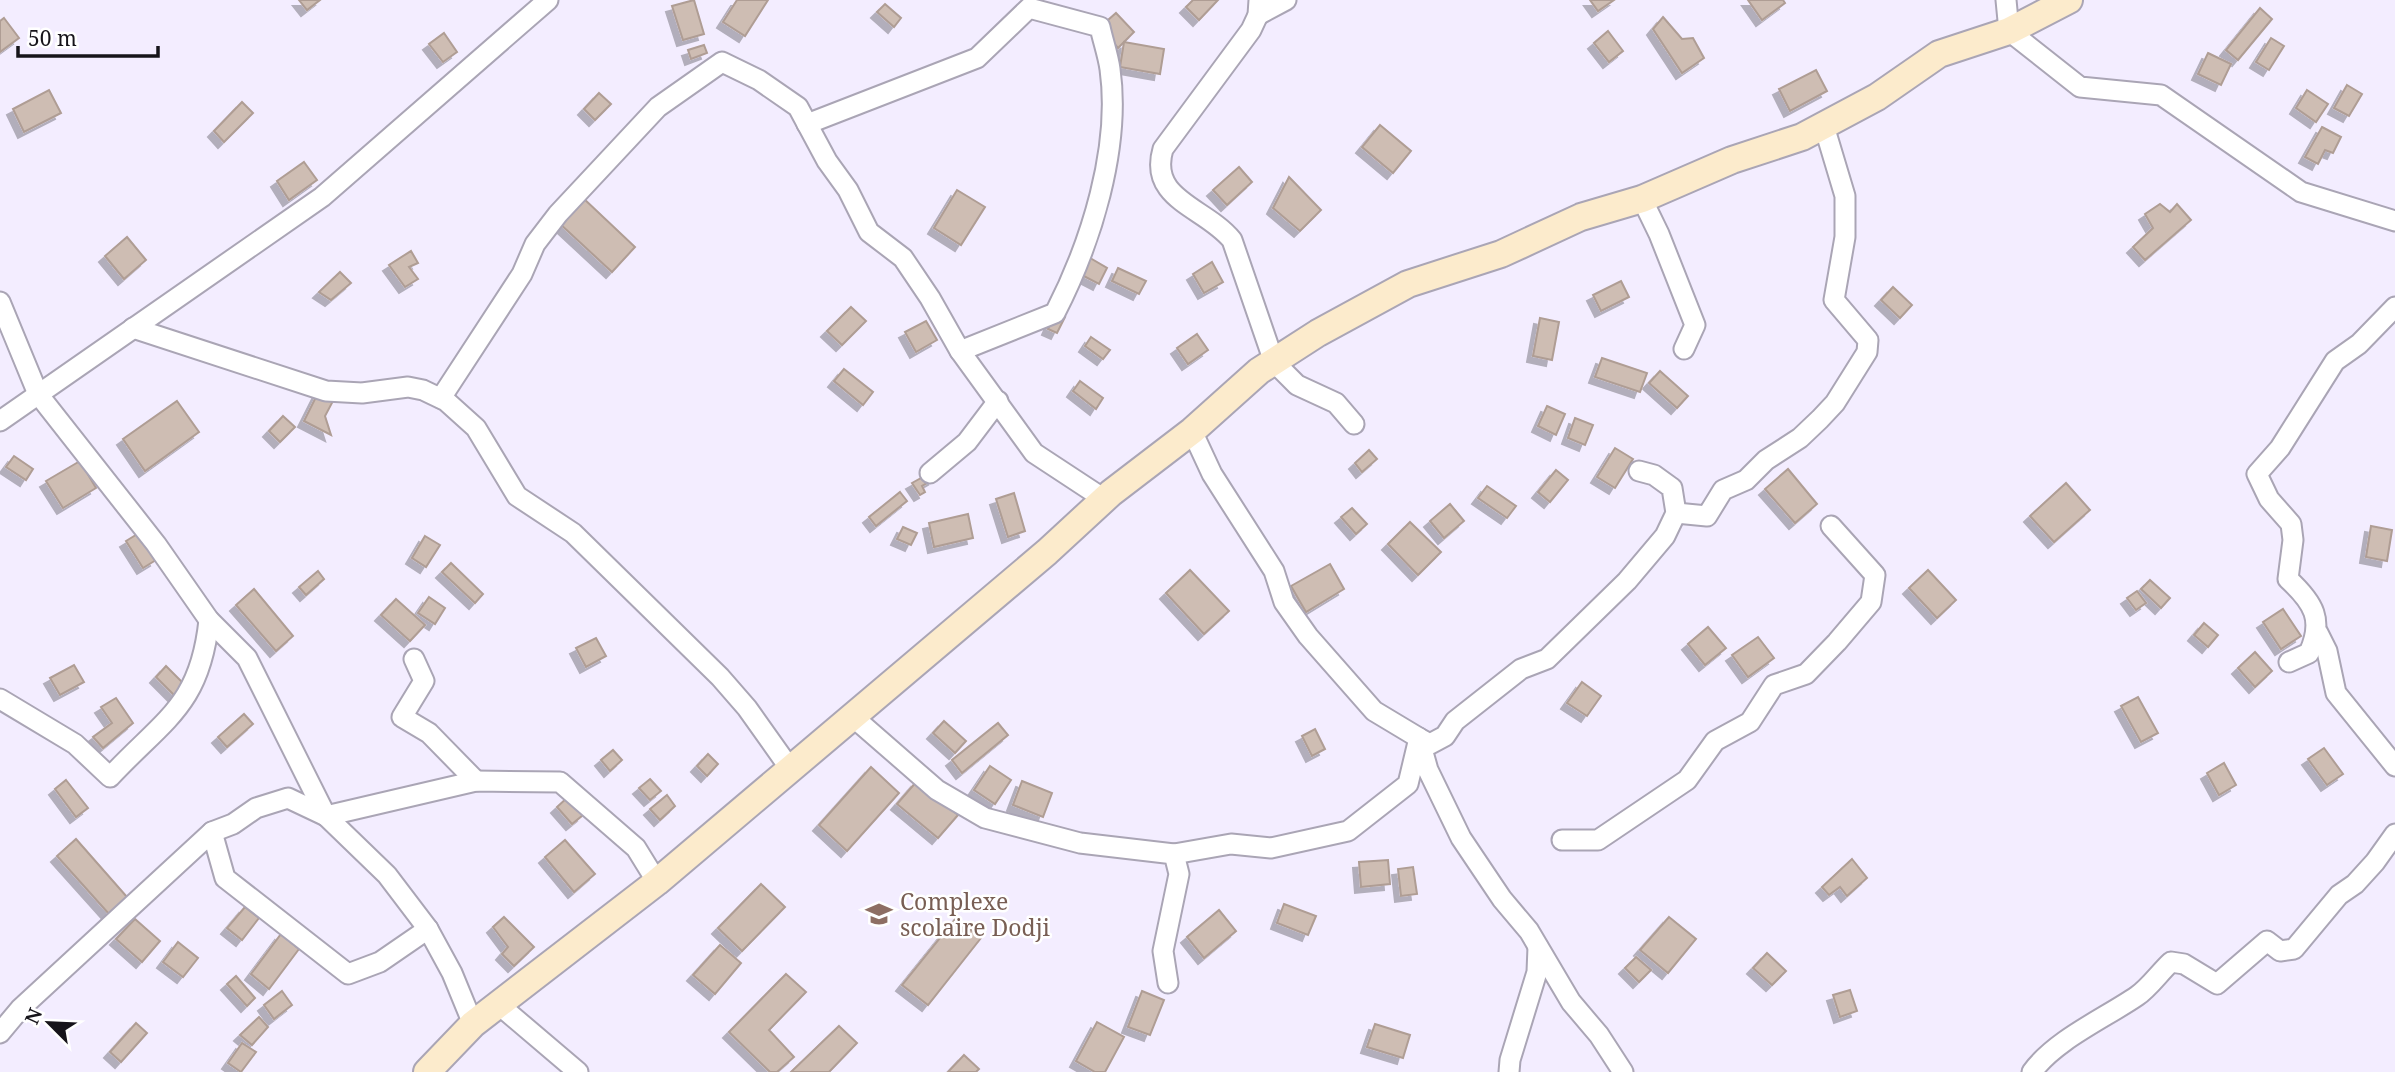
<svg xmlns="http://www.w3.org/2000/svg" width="2395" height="1072" font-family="'Noto Serif',serif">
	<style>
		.building { fill: #cebdb3; stroke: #af9d94; stroke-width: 2; filter: url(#shadow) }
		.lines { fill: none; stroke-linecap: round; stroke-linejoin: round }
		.minor-casing { stroke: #aaa5b5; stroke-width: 23 }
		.secondary-casing { stroke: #aaa5b5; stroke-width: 30 }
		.minor { stroke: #fff; stroke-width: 19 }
		.secondary { stroke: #fcebcc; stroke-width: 26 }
		.labels { text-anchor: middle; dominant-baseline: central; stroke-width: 5; stroke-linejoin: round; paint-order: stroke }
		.education-label { font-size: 23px; fill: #785e54; stroke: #fff; text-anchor: start }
	</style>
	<defs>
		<filter id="shadow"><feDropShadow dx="-6" dy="6" stdDeviation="0" flood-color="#0004"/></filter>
	</defs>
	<rect width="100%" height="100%" fill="#f3edff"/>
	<g class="building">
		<polygon points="299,0 320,0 307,10"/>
		<polygon points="694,0 704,34 683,40 672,6"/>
		<polygon points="737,0 768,0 745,36 723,22"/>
		<polygon points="1193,0 1218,0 1199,20 1186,7"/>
		<polygon points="1590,0 1614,0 1598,11"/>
		<polygon points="1748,0 1783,0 1785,3 1762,20"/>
		<polygon points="885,4 901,18 894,27 877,12"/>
		<polygon points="2260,8 2272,19 2238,60 2226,50"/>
		<polygon points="1116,13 1134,32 1118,48 1100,27"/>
		<polygon points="1663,17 1682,39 1693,38 1704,58 1682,73 1653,29"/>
		<polygon points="4,18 19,38 0,52 0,21"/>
		<polygon points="1608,31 1623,51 1609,62 1594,43"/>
		<polygon points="444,33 457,52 443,62 429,44"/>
		<polygon points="2271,38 2284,46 2269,70 2256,62"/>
		<polygon points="1124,42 1164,49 1160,74 1120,67"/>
		<polygon points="704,45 707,53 691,59 688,50"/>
		<polygon points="2208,53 2231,64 2221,85 2198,74"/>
		<polygon points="1816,70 1827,91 1790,111 1779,89"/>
		<polygon points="2347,85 2362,94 2349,116 2334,108"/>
		<polygon points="49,90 61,113 24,132 13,109"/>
		<polygon points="2307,90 2328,104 2316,122 2296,108"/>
		<polygon points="599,93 611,104 595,120 584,109"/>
		<polygon points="242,102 253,113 224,142 214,131"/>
		<polygon points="1380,125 1411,151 1393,173 1362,147"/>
		<polygon points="2322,127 2341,137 2333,153 2325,150 2318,164 2305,157"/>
		<polygon points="304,162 317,180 289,200 277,181"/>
		<polygon points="1239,167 1252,182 1227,205 1213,190"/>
		<polygon points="1289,177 1321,210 1300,231 1273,208"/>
		<polygon points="957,190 985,207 961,245 934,228"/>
		<polygon points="582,197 635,247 612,272 558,222"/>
		<polygon points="2160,204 2170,212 2177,204 2191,220 2145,260 2133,247 2153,228 2145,214"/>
		<polygon points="127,237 146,260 124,279 105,256"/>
		<polygon points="411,251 418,263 409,267 418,279 405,287 389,265"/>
		<polygon points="1085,255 1107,268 1099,284 1076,272"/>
		<polygon points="1212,262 1223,282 1204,293 1193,274"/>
		<polygon points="1118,268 1146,281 1139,294 1112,281"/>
		<polygon points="340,272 351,283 331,300 319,292"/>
		<polygon points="1621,281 1629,297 1601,311 1593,295"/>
		<polygon points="1893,287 1912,305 1900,318 1881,300"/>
		<polygon points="851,307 866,321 842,345 827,331"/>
		<polygon points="1055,313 1065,317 1057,333 1048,329"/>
		<polygon points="1540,318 1559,322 1552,360 1533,356"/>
		<polygon points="926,321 937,340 916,352 905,332"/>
		<polygon points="1197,334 1208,350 1188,364 1177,348"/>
		<polygon points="1091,337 1110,350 1103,359 1085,346"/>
		<polygon points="1602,358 1647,373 1640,392 1595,377"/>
		<polygon points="844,369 873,392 863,405 834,381"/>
		<polygon points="1660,371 1688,396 1677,408 1649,383"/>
		<polygon points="1080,381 1103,398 1096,409 1073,391"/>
		<polygon points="318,393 333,401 325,416 331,435 304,421"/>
		<polygon points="177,401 199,432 145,471 123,439"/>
		<polygon points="1547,406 1565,414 1556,435 1538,426"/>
		<polygon points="283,416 295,427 280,442 269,431"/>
		<polygon points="1575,418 1593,425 1585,445 1568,438"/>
		<polygon points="1615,448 1633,459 1615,488 1597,477"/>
		<polygon points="1369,450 1377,459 1362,472 1355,463"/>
		<polygon points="14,456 33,469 26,480 6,467"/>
		<polygon points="80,461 96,488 63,508 46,481"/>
		<polygon points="1788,469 1817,504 1795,523 1765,489"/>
		<polygon points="1556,470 1568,480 1550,502 1538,492"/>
		<polygon points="930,473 934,479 922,486 925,492 920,495 912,483"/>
		<polygon points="2066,483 2090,510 2054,542 2030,516"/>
		<polygon points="1487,486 1516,506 1507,518 1478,498"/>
		<polygon points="900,492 907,501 876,526 869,517"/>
		<polygon points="1014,493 1025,531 1008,537 996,499"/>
		<polygon points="1450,504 1464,521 1444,538 1430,521"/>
		<polygon points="1352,508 1367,524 1356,534 1341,517"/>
		<polygon points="968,514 973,538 934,547 929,523"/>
		<polygon points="1410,522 1441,552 1418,575 1388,544"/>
		<polygon points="2371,526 2392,530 2387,561 2366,557"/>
		<polygon points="903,527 917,533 911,545 897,539"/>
		<polygon points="139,533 156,560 143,568 126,541"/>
		<polygon points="425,536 440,545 426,567 412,558"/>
		<polygon points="451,563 483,594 475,603 442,572"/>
		<polygon points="1330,564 1344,589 1306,612 1291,586"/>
		<polygon points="1190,570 1229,611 1204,634 1166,593"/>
		<polygon points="1928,570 1956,600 1937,618 1909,588"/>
		<polygon points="318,571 324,579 306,595 299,587"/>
		<polygon points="2150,580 2170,598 2161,608 2141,589"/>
		<polygon points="254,589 293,636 276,651 236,605"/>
		<polygon points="2137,591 2146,603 2136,610 2127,598"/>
		<polygon points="429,597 445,608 435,624 418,613"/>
		<polygon points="396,599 425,625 410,641 381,615"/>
		<polygon points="2283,609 2301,636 2281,649 2263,622"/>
		<polygon points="2204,623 2218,635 2208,647 2194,635"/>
		<polygon points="1708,627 1726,648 1705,665 1688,644"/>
		<polygon points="1758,637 1774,658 1748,677 1732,655"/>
		<polygon points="596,638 606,656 586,667 576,648"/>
		<polygon points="2255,652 2272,671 2255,687 2238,668"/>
		<polygon points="74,665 84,682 60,695 50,678"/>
		<polygon points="166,666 185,685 175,696 156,677"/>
		<polygon points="1582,682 1601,696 1587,716 1567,703"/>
		<polygon points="2138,697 2158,733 2141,742 2121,706"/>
		<polygon points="116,698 133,723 103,748 93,737 112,723 101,707"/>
		<polygon points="244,714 253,724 227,747 218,737"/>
		<polygon points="944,721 966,741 955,753 933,733"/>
		<polygon points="998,723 1008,735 962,773 952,760"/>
		<polygon points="1315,729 1325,749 1312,756 1302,736"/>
		<polygon points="2324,748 2343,774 2327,785 2308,759"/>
		<polygon points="613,750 622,760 610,771 601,760"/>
		<polygon points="708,754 718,764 707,776 697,766"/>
		<polygon points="2224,763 2236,785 2219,795 2207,773"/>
		<polygon points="990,766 1011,780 995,804 974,790"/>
		<polygon points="871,767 899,793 847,851 819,825"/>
		<polygon points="650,779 661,791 650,800 639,788"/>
		<polygon points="66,780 88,808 76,817 55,789"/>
		<polygon points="917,781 958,815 938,838 897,804"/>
		<polygon points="1022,781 1052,793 1043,817 1013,805"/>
		<polygon points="667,795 675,806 660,820 650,809"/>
		<polygon points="568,797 583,815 572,824 557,807"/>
		<polygon points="76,839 127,897 109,914 57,856"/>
		<polygon points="565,840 595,874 574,892 545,857"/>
		<polygon points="1852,859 1867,878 1847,896 1840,887 1829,895 1822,887"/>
		<polygon points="1388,860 1390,884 1361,887 1359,862"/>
		<polygon points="1413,867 1417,894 1401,896 1398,869"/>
		<polygon points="761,884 785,907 742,951 718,928"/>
		<polygon points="1284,904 1316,916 1308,935 1277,923"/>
		<polygon points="245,907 259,918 242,940 227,928"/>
		<polygon points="1219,910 1236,931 1204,958 1187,937"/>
		<polygon points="504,917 534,947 514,966 502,954 508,947 493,927"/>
		<polygon points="1669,917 1696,939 1668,973 1640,950"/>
		<polygon points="956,918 981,938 928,1005 902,985"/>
		<polygon points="135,919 160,941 142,962 116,939"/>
		<polygon points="281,934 299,949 269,989 251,974"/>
		<polygon points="178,942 198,958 183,977 163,962"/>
		<polygon points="720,945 741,963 715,994 693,975"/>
		<polygon points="1767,953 1786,971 1772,985 1753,968"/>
		<polygon points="1636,957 1651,970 1639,982 1625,968"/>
		<polygon points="786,974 806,992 769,1030 794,1057 777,1072 770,1072 729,1032"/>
		<polygon points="236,976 255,998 247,1006 227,984"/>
		<polygon points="1850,990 1857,1011 1840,1017 1833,995"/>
		<polygon points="282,991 292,1005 274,1019 264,1005"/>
		<polygon points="1142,991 1164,1000 1150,1035 1128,1027"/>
		<polygon points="259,1017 268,1027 252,1045 240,1035"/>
		<polygon points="1097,1022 1124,1037 1105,1072 1095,1072 1076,1061"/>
		<polygon points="136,1023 147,1033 121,1062 110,1052"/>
		<polygon points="1375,1024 1410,1035 1403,1058 1367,1047"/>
		<polygon points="839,1026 857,1043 829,1072 791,1072"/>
		<polygon points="242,1043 256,1052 241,1072 228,1063"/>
		<polygon points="964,1055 979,1069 976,1072 948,1072"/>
	</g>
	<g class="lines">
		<g class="minor-casing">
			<g id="minor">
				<path d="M1259,0L1258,15L1251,30L1163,149C1148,200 1205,207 1232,240L1274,362L1297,385L1336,403L1354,424"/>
				<polyline points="2006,0 2009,31 2080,87 2161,95 2301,192 2395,221"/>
				<polyline points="1258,15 1286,0"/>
				<path d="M807,124L977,58L1029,8L1100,27C1103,41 1108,55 1110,69C1121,148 1091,243 1055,313L960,351"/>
				<polyline points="1642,199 1659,234 1695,325 1684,349"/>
				<polyline points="0,302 38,394 156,544 209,620 247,658 326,816"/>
				<polyline points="133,328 326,391 362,393 408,387 423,390 446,401 476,428 517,496 573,533 720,677 747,708 791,770"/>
				<polyline points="441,398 522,274 535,244 558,214 658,107 722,62 759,80 798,107 827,161 848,190 869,232 903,258 930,298 960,351 1034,453 1104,499"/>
				<polyline points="0,421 322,197 548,0"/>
				<polyline points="1192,431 1212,474 1274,571 1284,602 1308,636 1374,711 1419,738 1428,770 1461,838 1502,899 1529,931 1571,1002 1599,1035 1623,1072"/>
				<polyline points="930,473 967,442 998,401"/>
				<polyline points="1676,513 1707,516 1723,490 1746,480 1766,460 1800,438 1820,419 1835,403 1867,352 1868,340 1834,300 1845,237 1845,196 1824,126"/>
				<polyline points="2318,633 2327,651 2336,693 2395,766"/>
				<polyline points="414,659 424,681 402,717 429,733 476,781"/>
				<path d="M2289,662L2309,653C2324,620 2314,603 2288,579L2293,540L2291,524L2269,499L2257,474L2280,448L2335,361L2359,344L2395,307"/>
				<path d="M0,699L75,744L110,777C164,719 200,706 209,620"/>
				<polyline points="852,716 937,790 985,818 1080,843 1174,854 1179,874 1163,951 1168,983"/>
				<polyline points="326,816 476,781 560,782 636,848 657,882"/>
				<polyline points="212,832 225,878 348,974 380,962 428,929"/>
				<polyline points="1562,840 1598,840 1687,780 1715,741 1750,722 1774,685 1806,674 1837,642 1871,602 1875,575 1831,526"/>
				<polyline points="1174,854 1231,844 1271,848 1348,831 1408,784 1419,738 1430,744 1445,736 1455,721 1521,669 1547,659 1627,581 1665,536 1676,513 1672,488 1654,475 1639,471"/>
				<polyline points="498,1004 578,1072"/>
				<polyline points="0,1033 20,1009 212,832 233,824 256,808 288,798 326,816 387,875 428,929 452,973 473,1024"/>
				<polyline points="1509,1072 1510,1060 1537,972 1538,947"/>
				<path d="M2032,1072C2055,1040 2105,1018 2137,996C2149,988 2160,972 2171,962L2184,964L2217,984L2267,941L2280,951L2294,949L2339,895L2355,884L2375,862L2395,834"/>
			</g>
		</g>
		<g class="secondary-casing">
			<polyline id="secondary" points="427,1072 473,1024 657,882 1047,552 1111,493 1192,431 1259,371 1318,333 1408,284 1501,254 1581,217 1642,199 1732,160 1802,137 1877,97 1939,54 2009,31 2069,0"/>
		</g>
		<use href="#minor" class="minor"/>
		<use href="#secondary" class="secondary"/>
	</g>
	<defs>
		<g id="school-bare" transform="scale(2.1)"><path d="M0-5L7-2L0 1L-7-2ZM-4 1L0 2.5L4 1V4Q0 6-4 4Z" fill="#8d6e63" stroke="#fff" stroke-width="2.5" paint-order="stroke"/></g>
	</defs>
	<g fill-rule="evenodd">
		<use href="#school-bare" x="879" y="914"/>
	</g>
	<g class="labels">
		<g class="education-label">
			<text x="900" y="901">Complexe<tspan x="900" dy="26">scolaire Dodji</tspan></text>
		</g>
	</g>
	<g transform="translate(49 1023) rotate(294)" stroke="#ffffff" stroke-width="5" paint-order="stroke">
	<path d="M0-5L12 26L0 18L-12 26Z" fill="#16141a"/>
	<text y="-10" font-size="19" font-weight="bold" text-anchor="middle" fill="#16141a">N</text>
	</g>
	<path d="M18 46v10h140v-10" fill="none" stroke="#16141a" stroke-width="3.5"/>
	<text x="28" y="46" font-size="21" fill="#16141a" stroke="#ffffff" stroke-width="5" paint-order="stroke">50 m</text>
</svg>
